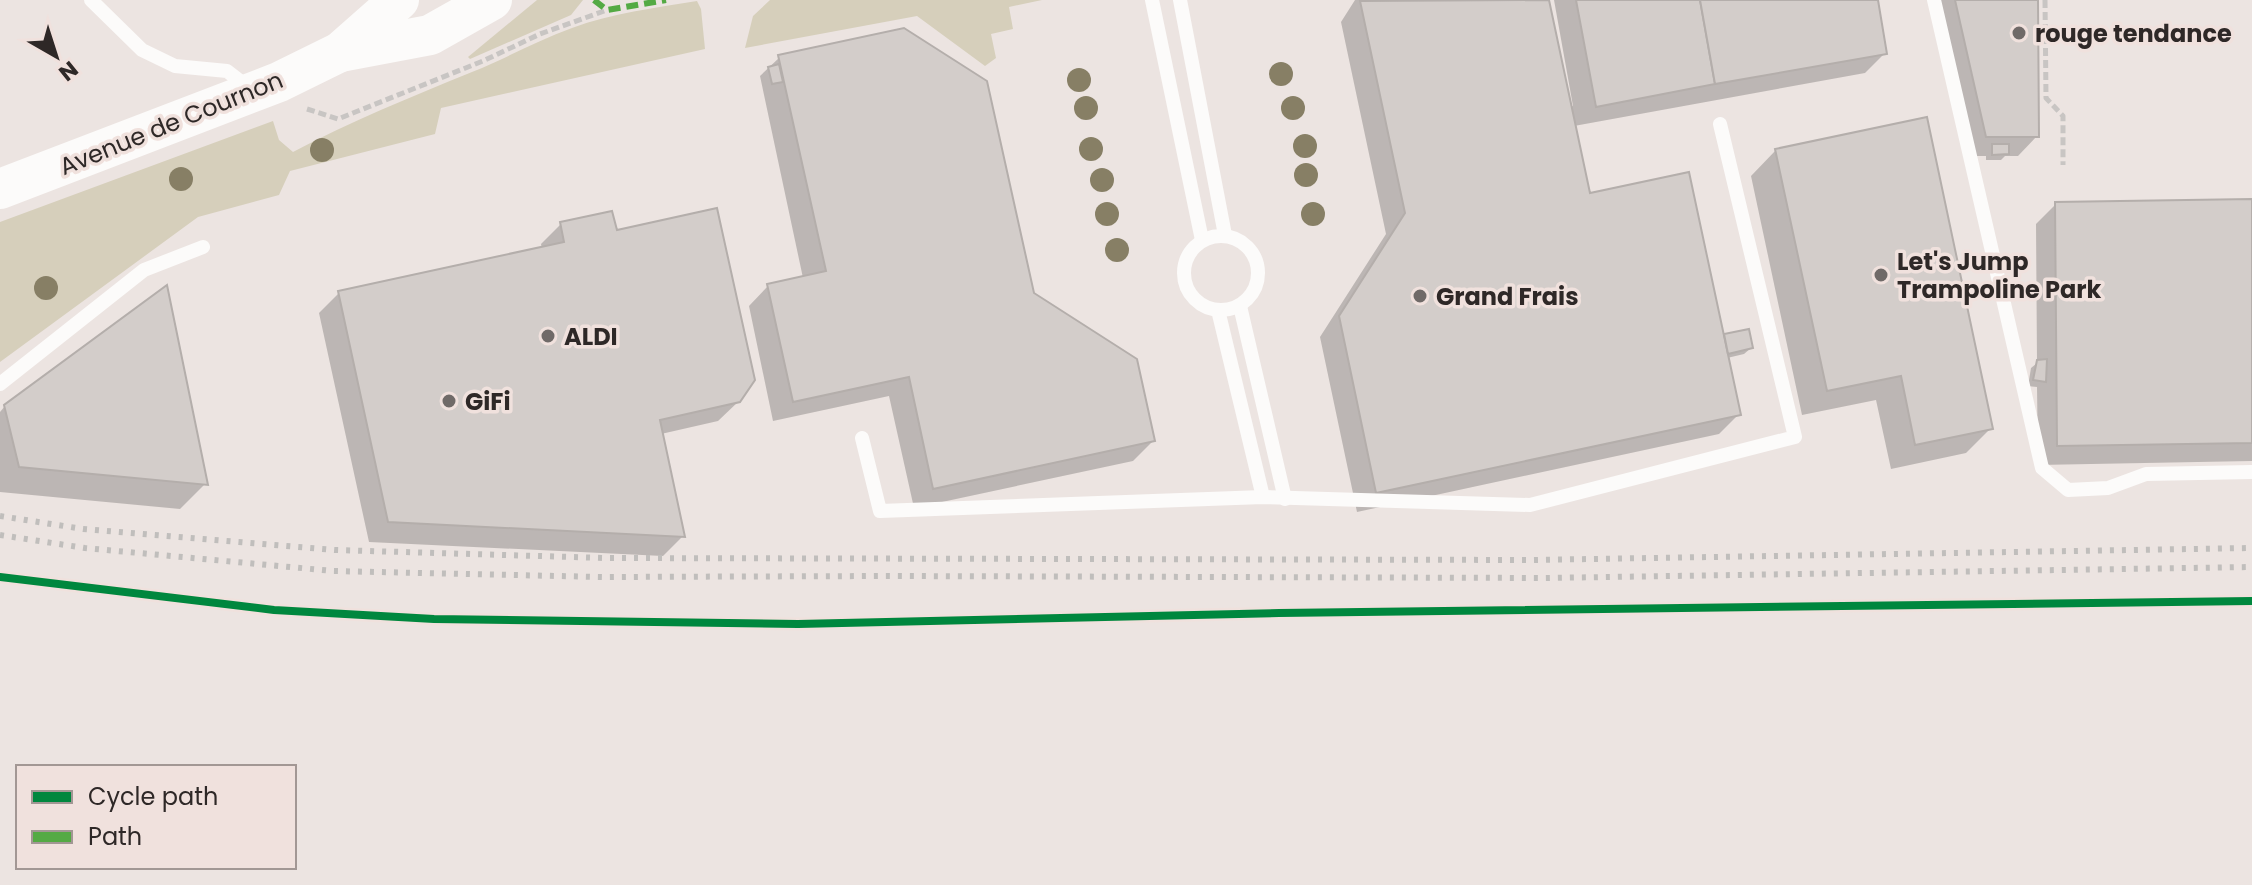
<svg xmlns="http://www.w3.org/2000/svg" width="2252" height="885" font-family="Poppins,sans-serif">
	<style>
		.green { fill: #d6cfbb }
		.shadow { fill: #0003 }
		.building { fill: #d3cdca; stroke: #b4aeab; stroke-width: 2 }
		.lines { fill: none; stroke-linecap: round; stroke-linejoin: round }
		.path { stroke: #c8c5c3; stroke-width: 5; stroke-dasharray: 8 4; stroke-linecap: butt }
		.service { stroke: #fcfbfa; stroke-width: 14 }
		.secondary { stroke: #fcfbfa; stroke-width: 40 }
		.rail { stroke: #c0bebc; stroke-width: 6; stroke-dasharray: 4 8; stroke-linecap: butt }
		.quiet { stroke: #54aa44; stroke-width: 6; stroke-dasharray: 12 6; stroke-linecap: butt }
		.cycleway-casing { stroke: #f0e1dd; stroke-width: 13 }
		.cycleway { stroke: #00873e; stroke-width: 8 }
		.tree { fill: #877f65 }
		.poi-dot { fill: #706a68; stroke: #f0e1dd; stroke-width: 3 }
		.labels { text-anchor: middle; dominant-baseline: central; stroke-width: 7; stroke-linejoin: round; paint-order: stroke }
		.poi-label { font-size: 24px; font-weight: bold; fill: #2e2827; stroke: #f0e1dd; text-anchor: start }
		.street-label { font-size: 24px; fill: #2e2827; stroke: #f0e1dd }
	</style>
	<rect width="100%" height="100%" fill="#ece4e1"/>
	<g class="green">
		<polygon points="537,0 583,0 571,15 470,59 468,57"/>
		<polygon points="770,0 1042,0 1009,7 1013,29 991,34 996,58 985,66 917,16 745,48 753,16"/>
		<path d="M697,1L701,9L705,49L441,108L435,134L290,171L279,195L198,217L0,362V222L273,121L279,140L293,152C351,121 411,97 472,72C505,59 538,40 572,28C612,13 655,8 697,1Z"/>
	</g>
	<g class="shadow">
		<polygon points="1355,0 1547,0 1570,107 1573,106 1554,0 1876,0 1885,53 1865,73 1574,126 1588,195 1722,337 1748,332 1751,348 1744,354 1727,358 1739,414 1719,434 1357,512 1320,337 1386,234 1341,22"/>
		<polygon points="1934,0 2035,0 2037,136 2018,156 2005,156 2001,160 1986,160 1986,156 1967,156"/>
		<polygon points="780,57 1032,294 1153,441 1133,461 914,508 889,396 773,421 749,306 768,286 803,278 760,76"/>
		<polygon points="1776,150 1991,428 1966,453 1891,469 1876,400 1802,415 1751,176"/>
		<polygon points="2252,201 2252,461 2038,465 2037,387 2028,386 2031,368 2037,363 2036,224 2056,204"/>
		<polygon points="561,224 615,232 739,401 718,421 661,434 683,536 663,556 369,542 319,313 339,293 542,249 541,244"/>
		<polygon points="5,406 205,484 180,509 0,492 0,412"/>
	</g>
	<g class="building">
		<polygon points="1549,0 1590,193 1689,172 1741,415 1376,493 1339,316 1405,213 1360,1"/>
		<polygon points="1576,0 1700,0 1715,84 1596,107"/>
		<polygon points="1700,0 1878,0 1887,54 1715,84"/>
		<polygon points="1955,0 2038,0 2039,137 1986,137"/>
		<polygon points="904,28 987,81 1034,293 1137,359 1155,441 933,489 909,377 793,402 767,284 826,271 778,55"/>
		<polygon points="779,64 783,82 772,84 768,67"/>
		<polygon points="1927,117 1993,429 1915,445 1901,376 1827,391 1775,149"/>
		<polygon points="1992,144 2009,144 2009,154 1992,155"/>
		<polygon points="2252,199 2252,443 2057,446 2055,202"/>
		<polygon points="717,208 755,380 740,402 660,420 685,537 388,522 338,291 564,242 560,222 612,211 617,230"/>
		<polygon points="167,285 208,485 19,467 4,405"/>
		<polygon points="1749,329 1753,348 1728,354 1724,334"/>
		<polygon points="2047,359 2046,382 2033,380 2037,360"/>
	</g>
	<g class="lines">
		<g class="path">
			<polyline points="2045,0 2046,98 2063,116 2063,165"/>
			<polyline points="307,109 338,119 483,61 540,34 607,10"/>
		</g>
		<g class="service">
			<polyline points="91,0 142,50 175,66 227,71 249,88"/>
			<polyline points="1152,0 1202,240"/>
			<polyline points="1180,0 1225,235"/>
			<polyline points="1934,0 2042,468 2068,490 2108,488 2146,474 2252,472"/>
			<circle cx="1221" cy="273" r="37"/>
			<polyline points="1240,306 1285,499"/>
			<polyline points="1218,310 1263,497"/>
			<polyline points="0,384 144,270 203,247"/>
			<polyline points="862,438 880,511 1263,497 1530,505 1795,437 1720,124"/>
		</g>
		<g class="secondary">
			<polyline points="340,52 430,35 492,0"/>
			<polyline points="0,189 279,82 340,52 399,0"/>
		</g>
		<g class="rail">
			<polyline points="0,516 83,529 335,550 606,558 1532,560 2252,548"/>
			<polyline points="0,535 85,548 333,571 602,577 889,576 1544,578 2252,567"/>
		</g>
		<polyline class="quiet" points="594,0 607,10 666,0"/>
		<g class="cycleway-casing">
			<polyline id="cycleway" points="0,577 274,610 434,619 798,624 1279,613 2252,601"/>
		</g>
		<use href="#cycleway" class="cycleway"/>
	</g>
	<g class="tree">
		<circle cx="1281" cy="74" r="12"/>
		<circle cx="1079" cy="80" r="12"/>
		<circle cx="1086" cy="108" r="12"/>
		<circle cx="1293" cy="108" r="12"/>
		<circle cx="1305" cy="146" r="12"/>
		<circle cx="1091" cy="149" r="12"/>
		<circle cx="322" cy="150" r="12"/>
		<circle cx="1306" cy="175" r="12"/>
		<circle cx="181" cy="179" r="12"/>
		<circle cx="1102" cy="180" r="12"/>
		<circle cx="1107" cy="214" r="12"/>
		<circle cx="1313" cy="214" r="12"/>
		<circle cx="1117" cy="250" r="12"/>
		<circle cx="46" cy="288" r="12"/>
	</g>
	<g class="poi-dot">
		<circle cx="2019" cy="33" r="8"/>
		<circle cx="1881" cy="275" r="8"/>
		<circle cx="1420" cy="296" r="8"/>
		<circle cx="548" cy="336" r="8"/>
		<circle cx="449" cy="401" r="8"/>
	</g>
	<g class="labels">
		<g class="poi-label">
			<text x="2035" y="33">rouge tendance</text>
			<text x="1897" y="261">Let's Jump<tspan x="1897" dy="28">Trampoline Park</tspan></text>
			<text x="1436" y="296">Grand Frais</text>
			<text x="564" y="336">ALDI</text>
			<text x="465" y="401">GiFi</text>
		</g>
		<g class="street-label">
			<text transform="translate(171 123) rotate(-22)">Avenue de Cournon</text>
		</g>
	</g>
	<rect x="16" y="765" width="280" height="104" fill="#f0e1dd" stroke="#a29794" stroke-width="2"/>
	<rect x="32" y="791" width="40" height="12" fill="#00873e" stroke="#a29794" stroke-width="2"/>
	<text x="88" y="805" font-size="24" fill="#2e2827">Cycle path</text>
	<rect x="32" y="831" width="40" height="12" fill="#54aa44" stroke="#a29794" stroke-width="2"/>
	<text x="88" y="845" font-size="24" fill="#2e2827">Path</text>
	<g transform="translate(56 56) rotate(141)" stroke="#f0e1dd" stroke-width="6" paint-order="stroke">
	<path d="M0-6L14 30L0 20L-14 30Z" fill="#2e2827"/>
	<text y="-12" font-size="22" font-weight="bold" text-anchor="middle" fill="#2e2827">N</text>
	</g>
</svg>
